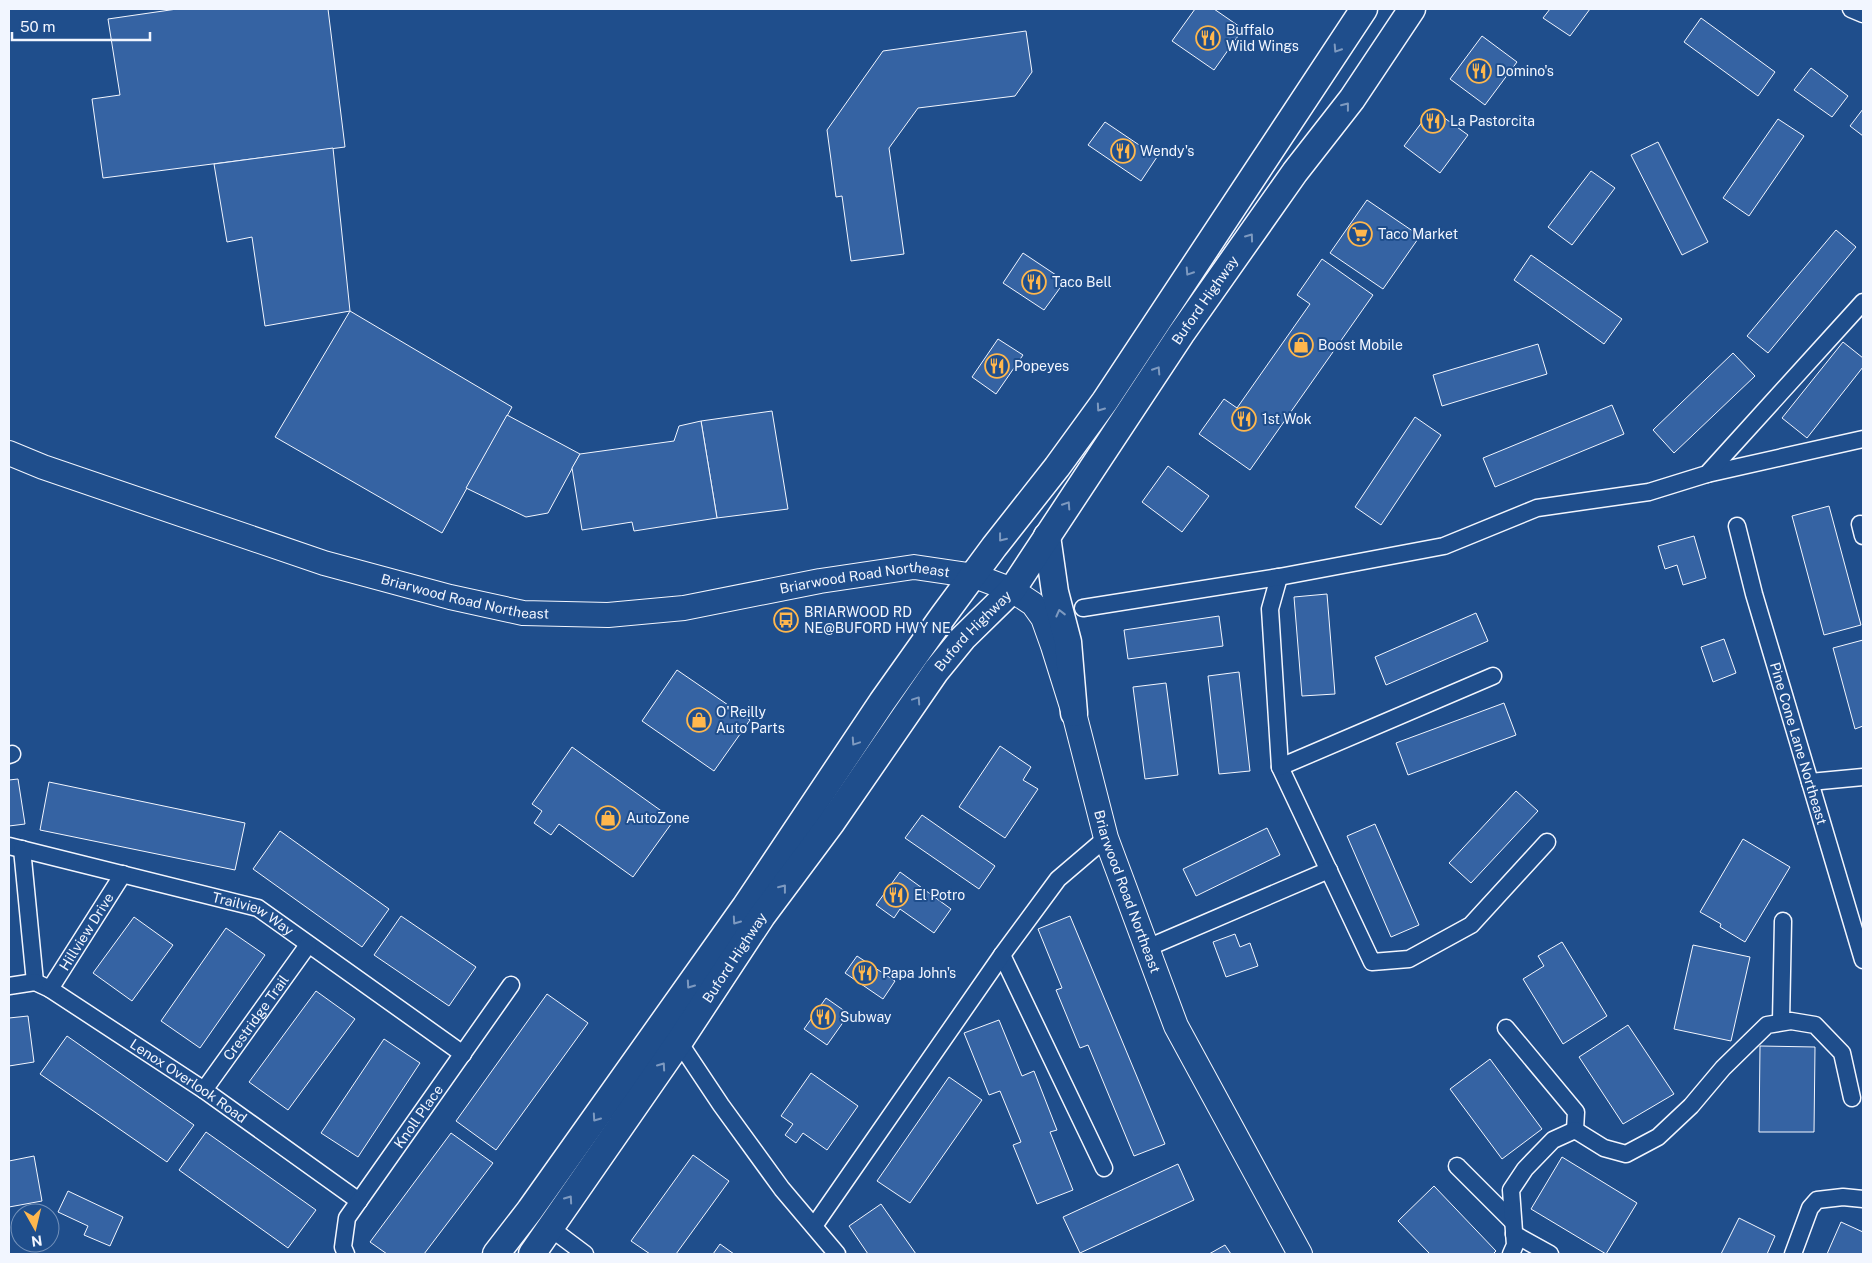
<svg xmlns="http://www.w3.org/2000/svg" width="1872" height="1263" font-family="'Public Sans',sans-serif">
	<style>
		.building { fill: #3563a3; stroke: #f2f6ff }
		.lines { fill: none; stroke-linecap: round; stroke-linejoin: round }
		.street-casing { stroke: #f2f6ff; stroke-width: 19 }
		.secondary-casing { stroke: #f2f6ff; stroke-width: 26 }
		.primary-casing { stroke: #f2f6ff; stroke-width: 29 }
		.street { stroke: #1f4e8c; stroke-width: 16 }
		.secondary { stroke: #1f4e8c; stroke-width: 24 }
		.primary { stroke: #1f4e8c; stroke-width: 26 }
		.oneway { stroke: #7e9ac0 }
		.labels { text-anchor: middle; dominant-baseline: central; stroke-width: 4; stroke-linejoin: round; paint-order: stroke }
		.poi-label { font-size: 14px; fill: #f2f6ff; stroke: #1f4e8c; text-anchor: start }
		.street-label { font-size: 14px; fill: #f2f6ff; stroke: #1f4e8c }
	</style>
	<rect width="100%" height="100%" fill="#1f4e8c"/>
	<g class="building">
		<polygon points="177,9 328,9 345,147 103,178 92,99 120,95 108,19"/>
		<polygon points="1195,9 1214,9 1243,29 1214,70 1172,41"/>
		<polygon points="1550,9 1590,9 1570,36 1543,18"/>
		<polygon points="1701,18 1775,72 1758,96 1684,42"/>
		<polygon points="1026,31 1032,72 1015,96 918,108 889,148 904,254 851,261 842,196 836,197 827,130 883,51"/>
		<polygon points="1482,36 1517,62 1485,105 1450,79"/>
		<polygon points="1811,68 1848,96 1832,117 1794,90"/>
		<polygon points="1432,109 1468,135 1440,173 1404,146"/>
		<polygon points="1863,109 1863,136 1850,126"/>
		<polygon points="1778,119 1804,136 1749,216 1723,198"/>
		<polygon points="1105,122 1157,157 1141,181 1088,145"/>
		<polygon points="1658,142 1708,242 1682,255 1631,155"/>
		<polygon points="333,148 350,311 265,326 252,237 227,242 214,164"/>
		<polygon points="1591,171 1615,188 1572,245 1548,227"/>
		<polygon points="1367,200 1420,236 1383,289 1330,253"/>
		<polygon points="1836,230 1856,247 1768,353 1747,336"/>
		<polygon points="1023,253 1065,281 1044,310 1003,283"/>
		<polygon points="1531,255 1622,319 1604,344 1514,280"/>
		<polygon points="1322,259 1373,295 1250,470 1199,434 1224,399 1237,408 1310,304 1297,295"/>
		<polygon points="350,311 512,407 442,533 275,437"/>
		<polygon points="998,339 1023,355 996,394 972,377"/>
		<polygon points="1843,342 1863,358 1863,367 1807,438 1782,418"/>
		<polygon points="1538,344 1547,374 1442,406 1433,375"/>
		<polygon points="1733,353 1755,376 1674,453 1653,430"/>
		<polygon points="1612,405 1624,434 1495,487 1483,458"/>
		<polygon points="772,411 788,509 717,518 701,421"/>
		<polygon points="507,415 580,454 548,513 526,517 466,488"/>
		<polygon points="1415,417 1441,435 1381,525 1355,507"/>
		<polygon points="701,421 717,518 634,531 632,522 582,530 572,468 580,454 674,441 679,426"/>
		<polygon points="1168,466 1209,496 1182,532 1142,502"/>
		<polygon points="1829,506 1861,625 1824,635 1792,516"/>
		<polygon points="1694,536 1706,578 1683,585 1677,565 1665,569 1658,546"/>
		<polygon points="1327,594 1335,694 1302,696 1294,597"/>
		<polygon points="1476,613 1488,641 1386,685 1375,657"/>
		<polygon points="1219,616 1223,646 1128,659 1124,630"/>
		<polygon points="1724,639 1736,673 1713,682 1701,647"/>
		<polygon points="1863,640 1863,726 1855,729 1833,648"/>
		<polygon points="677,670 750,720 714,771 642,721"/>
		<polygon points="1239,672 1250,771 1219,774 1208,676"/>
		<polygon points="1166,683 1178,775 1145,779 1133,687"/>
		<polygon points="1504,703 1516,735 1408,775 1396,743"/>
		<polygon points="1000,746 1031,767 1023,780 1038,789 1005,838 959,807"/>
		<polygon points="572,747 674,820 633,877 559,824 551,835 534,823 542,811 532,804"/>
		<polygon points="18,779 25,824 9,826 9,780"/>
		<polygon points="49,782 245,823 235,870 40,830"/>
		<polygon points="1516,791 1538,811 1471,883 1449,863"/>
		<polygon points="922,815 995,866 979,889 905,838"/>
		<polygon points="1375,824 1419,925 1391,937 1347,836"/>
		<polygon points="1267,828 1280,855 1196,896 1183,869"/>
		<polygon points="280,831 389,909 362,947 253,869"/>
		<polygon points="1743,839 1790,867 1745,942 1720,927 1721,924 1700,912"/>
		<polygon points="900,872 951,909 934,933 900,909 894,918 876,905"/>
		<polygon points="401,916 476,967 449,1006 374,955"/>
		<polygon points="1070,916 1165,1144 1134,1156 1088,1045 1080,1048 1056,990 1062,988 1038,929"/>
		<polygon points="134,917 173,945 132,1001 93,973"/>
		<polygon points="226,928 265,955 200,1048 161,1021"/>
		<polygon points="1235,934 1240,947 1250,943 1258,966 1226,977 1213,942"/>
		<polygon points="1562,942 1607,1016 1563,1044 1523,979 1544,966 1538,956"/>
		<polygon points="1693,945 1750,957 1731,1041 1674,1029"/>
		<polygon points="857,956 895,981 883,999 845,973"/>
		<polygon points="316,991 355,1019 288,1110 249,1082"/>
		<polygon points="547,994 588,1023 496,1150 456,1121"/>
		<polygon points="826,998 849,1014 827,1045 804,1029"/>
		<polygon points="28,1016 34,1062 9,1066 9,1018"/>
		<polygon points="999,1020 1022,1076 1034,1071 1057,1130 1050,1132 1073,1190 1037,1204 1013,1145 1021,1142 1000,1091 989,1095 964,1033"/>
		<polygon points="1628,1025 1674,1094 1623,1124 1579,1057"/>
		<polygon points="67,1036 194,1125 167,1162 40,1074"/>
		<polygon points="384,1039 420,1063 358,1157 321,1133"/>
		<polygon points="1760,1046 1815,1047 1814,1132 1759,1132"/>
		<polygon points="1490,1059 1542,1129 1502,1159 1450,1089"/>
		<polygon points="811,1073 858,1106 827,1150 803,1133 796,1143 785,1135 793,1124 781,1116"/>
		<polygon points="949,1077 982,1100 910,1203 877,1181"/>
		<polygon points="206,1132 316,1210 288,1248 179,1170"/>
		<polygon points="451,1133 493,1163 424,1254 387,1254 370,1242"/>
		<polygon points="693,1155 729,1181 676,1254 650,1254 631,1241"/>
		<polygon points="34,1156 42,1201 9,1207 9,1161"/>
		<polygon points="1562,1157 1637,1203 1606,1254 1531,1209"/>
		<polygon points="1178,1164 1194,1200 1080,1253 1063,1217"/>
		<polygon points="1434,1186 1496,1251 1493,1254 1430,1254 1398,1221"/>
		<polygon points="68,1191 123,1217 110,1246 84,1235 88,1226 58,1212"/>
		<polygon points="881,1204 916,1254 868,1254 849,1226"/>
		<polygon points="1739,1218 1775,1236 1767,1254 1721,1254"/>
		<polygon points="1841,1222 1863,1232 1863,1254 1827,1254"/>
		<polygon points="720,1244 734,1254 713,1254"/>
		<polygon points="1225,1245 1231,1254 1209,1254"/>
	</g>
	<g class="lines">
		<g class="street-casing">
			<g id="street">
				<polyline points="1851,9 1863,14"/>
				<polyline points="1707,474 1863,439"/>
				<polyline points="1860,524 1863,536"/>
				<path id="s1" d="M1737,526L1754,594L1863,960"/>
				<polyline points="1279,577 1270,609 1280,767 1372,962 1409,959 1471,925 1547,842"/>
				<polyline points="1083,608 1279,577 1444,546 1537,508 1649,492 1707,474 1863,302"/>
				<polyline points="9,755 12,754"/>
				<polyline points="1280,767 1493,676"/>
				<polyline points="1810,782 1863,777"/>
				<path id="s2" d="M9,846L258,908L463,1054"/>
				<polyline points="22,849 35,982"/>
				<polyline points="1147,948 1329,870"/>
				<polyline points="1002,955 1104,1168"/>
				<path id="s3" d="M9,986L35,982L50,989L204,1090L359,1201"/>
				<path id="s4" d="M50,989L123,874"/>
				<polyline points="1781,1022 1783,921"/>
				<polyline points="1506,1028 1576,1112 1575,1130"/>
				<polyline points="679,1042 721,1105 782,1189 837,1254"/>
				<path id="s5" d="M204,1090L308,945"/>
				<polyline points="1457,1166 1513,1222"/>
				<polyline points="814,1226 1002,955 1058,879 1106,838"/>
				<polyline points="549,1227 585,1254"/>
				<polyline points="1514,1234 1550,1254"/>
				<path id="s6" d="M346,1254L343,1247L347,1218L511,985"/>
				<polyline points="1511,1254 1515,1245 1511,1190 1525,1169 1553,1140 1575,1130 1604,1148 1626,1154 1658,1137 1691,1106 1723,1068 1767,1025 1791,1021 1815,1025 1842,1053 1852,1098"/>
				<polyline points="1793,1254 1810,1208 1817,1200 1843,1197 1863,1199"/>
			</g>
		</g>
		<g class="secondary-casing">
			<g id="secondary">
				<path id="s7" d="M9,453L43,467L324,563L450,597L523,613L608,615L684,608L820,581L914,567L975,576L1012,590L1033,604L1043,618L1053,646L1074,713L1106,838L1176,1026L1300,1254"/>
			</g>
		</g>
		<g class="primary-casing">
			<g id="primary">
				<polyline points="1047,536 1055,592 1068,642 1074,713"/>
				<polyline points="496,1254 530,1210 745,907 882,702 943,616 994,547 1057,467 1105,401 1364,9"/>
				<path id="s8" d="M532,1254L679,1042L762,916L832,822L936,671L963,638L1012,590L1181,334L1295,172L1352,99L1412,9"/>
			</g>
		</g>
		<use href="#street" class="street"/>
		<use href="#secondary" class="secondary"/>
		<use href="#primary" class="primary"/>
	</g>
	<defs><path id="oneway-chevron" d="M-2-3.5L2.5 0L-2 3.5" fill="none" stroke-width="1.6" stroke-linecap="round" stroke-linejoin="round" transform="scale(1.25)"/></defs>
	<g class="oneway">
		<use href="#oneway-chevron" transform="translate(1337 49) rotate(123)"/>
		<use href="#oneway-chevron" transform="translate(1346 106) rotate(-52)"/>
		<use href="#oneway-chevron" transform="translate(1250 237) rotate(-54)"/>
		<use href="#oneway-chevron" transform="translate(1189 272) rotate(123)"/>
		<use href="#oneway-chevron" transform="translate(1157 370) rotate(-57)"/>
		<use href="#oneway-chevron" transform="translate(1100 408) rotate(125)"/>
		<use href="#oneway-chevron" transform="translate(1067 505) rotate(-57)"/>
		<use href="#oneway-chevron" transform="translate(1002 538) rotate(128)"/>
		<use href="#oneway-chevron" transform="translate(1060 613) rotate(-104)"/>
		<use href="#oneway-chevron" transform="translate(917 700) rotate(-56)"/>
		<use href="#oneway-chevron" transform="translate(855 742) rotate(124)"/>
		<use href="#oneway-chevron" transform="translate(783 888) rotate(-52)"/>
		<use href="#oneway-chevron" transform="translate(736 921) rotate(125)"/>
		<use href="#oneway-chevron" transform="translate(690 985) rotate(125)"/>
		<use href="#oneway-chevron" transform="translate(662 1066) rotate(-55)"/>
		<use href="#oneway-chevron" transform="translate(596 1118) rotate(125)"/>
		<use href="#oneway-chevron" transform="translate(569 1199) rotate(-55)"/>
	</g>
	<defs>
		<g id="restaurant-ring" transform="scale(1.25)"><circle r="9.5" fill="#1f4e8c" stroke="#ffb74d" stroke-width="1.5"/><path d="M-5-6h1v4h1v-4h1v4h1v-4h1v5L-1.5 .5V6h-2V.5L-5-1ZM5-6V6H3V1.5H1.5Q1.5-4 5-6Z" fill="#ffb74d"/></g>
		<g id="supermarket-ring" transform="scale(1.25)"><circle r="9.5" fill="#1f4e8c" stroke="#ffb74d" stroke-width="1.5"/><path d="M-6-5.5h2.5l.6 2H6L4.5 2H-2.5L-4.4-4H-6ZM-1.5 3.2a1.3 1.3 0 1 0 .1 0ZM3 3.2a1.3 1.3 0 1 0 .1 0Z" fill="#ffb74d"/></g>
		<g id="shop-ring" transform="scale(1.25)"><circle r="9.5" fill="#1f4e8c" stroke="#ffb74d" stroke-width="1.5"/><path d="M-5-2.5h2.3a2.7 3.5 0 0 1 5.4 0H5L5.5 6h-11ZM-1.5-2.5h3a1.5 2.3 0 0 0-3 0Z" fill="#ffb74d"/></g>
		<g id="bus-ring" transform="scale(1.25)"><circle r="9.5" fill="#1f4e8c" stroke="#ffb74d" stroke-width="1.5"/><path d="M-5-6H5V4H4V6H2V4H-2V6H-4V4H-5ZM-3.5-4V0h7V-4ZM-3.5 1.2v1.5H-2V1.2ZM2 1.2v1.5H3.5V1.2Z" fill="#ffb74d"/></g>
	</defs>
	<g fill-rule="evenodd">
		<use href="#restaurant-ring" x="1208" y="38"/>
		<use href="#restaurant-ring" x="1479" y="71"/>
		<use href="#restaurant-ring" x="1433" y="121"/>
		<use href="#restaurant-ring" x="1123" y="151"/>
		<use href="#supermarket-ring" x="1360" y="234"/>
		<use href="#restaurant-ring" x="1034" y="282"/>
		<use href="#shop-ring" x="1301" y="345"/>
		<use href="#restaurant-ring" x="997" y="366"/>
		<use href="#restaurant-ring" x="1244" y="419"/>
		<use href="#bus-ring" x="786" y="620"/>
		<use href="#shop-ring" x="699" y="720"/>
		<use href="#shop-ring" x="608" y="818"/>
		<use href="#restaurant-ring" x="896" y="895"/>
		<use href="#restaurant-ring" x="865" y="973"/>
		<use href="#restaurant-ring" x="823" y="1017"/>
	</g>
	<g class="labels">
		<g class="poi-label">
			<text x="1226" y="30">Buffalo<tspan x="1226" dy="16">Wild Wings</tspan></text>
			<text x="1496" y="71">Domino's</text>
			<text x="1450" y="121">La Pastorcita</text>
			<text x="1140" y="151">Wendy's</text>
			<text x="1378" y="234">Taco Market</text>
			<text x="1052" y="282">Taco Bell</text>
			<text x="1318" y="345">Boost Mobile</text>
			<text x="1014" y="366">Popeyes</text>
			<text x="1262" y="419">1st Wok</text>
			<text x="804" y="612">BRIARWOOD RD<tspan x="804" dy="16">NE@BUFORD HWY NE</tspan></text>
			<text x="716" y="712">O'Reilly<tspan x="716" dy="16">Auto Parts</tspan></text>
			<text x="626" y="818">AutoZone</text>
			<text x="914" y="895">El Potro</text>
			<text x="882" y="973">Papa John's</text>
			<text x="840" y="1017">Subway</text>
		</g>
		<g class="street-label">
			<text stroke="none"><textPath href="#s8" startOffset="1169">Buford Highway</textPath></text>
			<text stroke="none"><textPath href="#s7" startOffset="884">Briarwood Road Northeast</textPath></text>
			<text stroke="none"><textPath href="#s7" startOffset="479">Briarwood Road Northeast</textPath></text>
			<text stroke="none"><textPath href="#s8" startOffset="764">Buford Highway</textPath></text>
			<text stroke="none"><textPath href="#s1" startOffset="226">Pine Cone Lane Northeast</textPath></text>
			<text stroke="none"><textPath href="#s7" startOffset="1364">Briarwood Road Northeast</textPath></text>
			<text stroke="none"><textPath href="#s2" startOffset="254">Trailview Way</textPath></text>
			<text stroke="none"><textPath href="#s4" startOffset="68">Hillview Drive</textPath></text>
			<text stroke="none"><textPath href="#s8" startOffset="359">Buford Highway</textPath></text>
			<text stroke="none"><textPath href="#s5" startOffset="89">Crestridge Trail</textPath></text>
			<text stroke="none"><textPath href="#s3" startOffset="209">Lenox Overlook Road</textPath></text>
			<text stroke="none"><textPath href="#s6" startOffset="161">Knoll Place</textPath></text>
		</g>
	</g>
	<rect width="1872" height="1263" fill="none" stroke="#f2f6ff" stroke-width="20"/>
	<g transform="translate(35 1228) rotate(172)"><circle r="24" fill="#1f4e8c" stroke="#7391ba"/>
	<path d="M0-4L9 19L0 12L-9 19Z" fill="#ffb74d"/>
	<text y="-8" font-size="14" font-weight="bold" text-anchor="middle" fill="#f2f6ff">N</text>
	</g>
	<path d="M12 32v8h138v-8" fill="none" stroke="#f2f6ff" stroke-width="2.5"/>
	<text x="20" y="32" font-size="15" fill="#f2f6ff" stroke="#1f4e8c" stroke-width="4" paint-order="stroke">50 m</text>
</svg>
